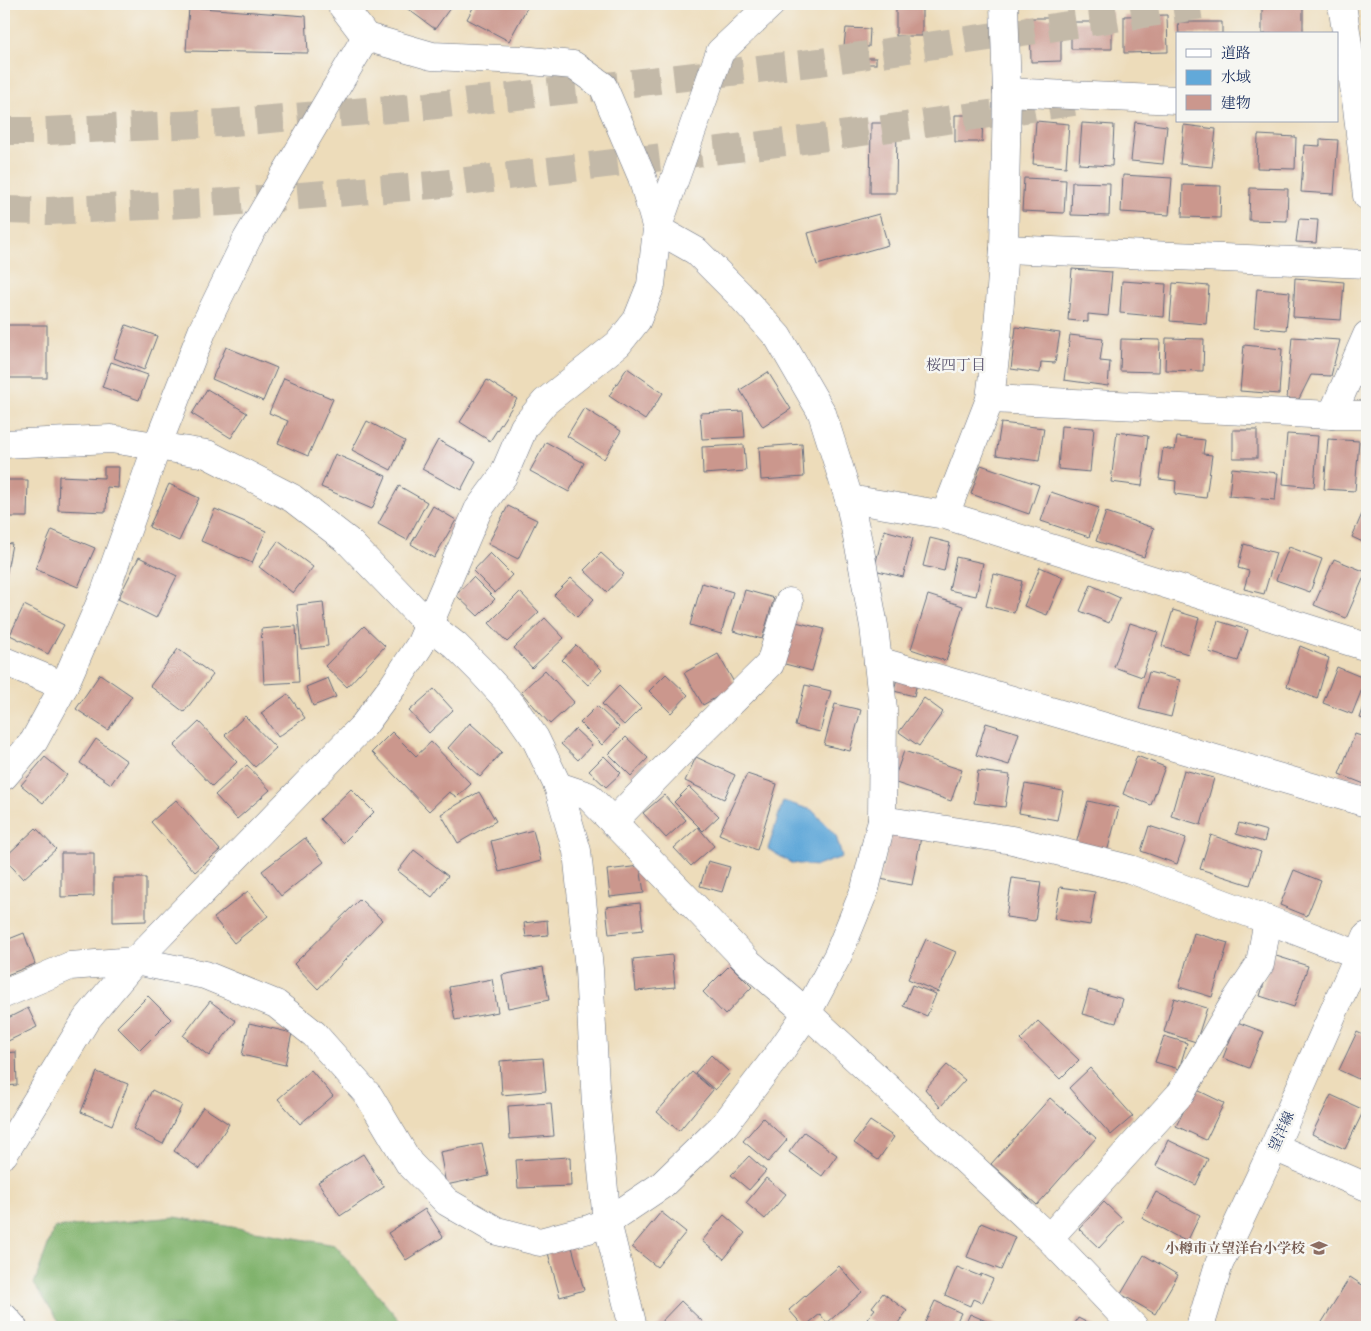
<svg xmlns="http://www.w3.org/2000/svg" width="1371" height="1331" font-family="'Libre Caslon Text','Noto Serif JP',serif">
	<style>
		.forest { fill: #80b26c; stroke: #4e7065 }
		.water { fill: #62a9d9; stroke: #3e6c9c }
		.building { fill: #cb978d }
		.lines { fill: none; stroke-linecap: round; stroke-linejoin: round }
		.highway-tunnel { stroke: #c3b9a8; stroke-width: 28; stroke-dasharray: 28 14; stroke-linecap: butt }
		.minor-casing { stroke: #646c7e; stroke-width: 29 }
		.minor { stroke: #fff; stroke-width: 28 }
		.labels { text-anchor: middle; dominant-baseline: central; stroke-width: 5; stroke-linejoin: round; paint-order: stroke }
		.street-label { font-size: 14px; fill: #1b2f5e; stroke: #f6f6f2 }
		.education-label { font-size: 14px; font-weight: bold; fill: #785e54; stroke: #f6f6f2; text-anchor: end }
		.neighbourhood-label { font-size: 15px; fill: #59536e; stroke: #f6f6f2 }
	</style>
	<rect width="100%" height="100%" fill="#f6f6f2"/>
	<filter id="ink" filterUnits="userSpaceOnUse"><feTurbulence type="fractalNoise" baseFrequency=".02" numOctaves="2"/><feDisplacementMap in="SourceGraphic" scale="10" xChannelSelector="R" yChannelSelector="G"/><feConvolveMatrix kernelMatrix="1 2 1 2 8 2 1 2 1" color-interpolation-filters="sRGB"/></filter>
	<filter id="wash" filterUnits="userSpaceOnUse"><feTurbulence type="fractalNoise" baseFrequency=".0096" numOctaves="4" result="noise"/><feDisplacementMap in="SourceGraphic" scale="20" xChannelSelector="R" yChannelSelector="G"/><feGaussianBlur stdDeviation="1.12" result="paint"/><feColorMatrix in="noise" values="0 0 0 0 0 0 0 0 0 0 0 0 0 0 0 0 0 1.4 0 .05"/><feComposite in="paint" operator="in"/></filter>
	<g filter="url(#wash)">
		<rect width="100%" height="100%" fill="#eddcba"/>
		<polygon class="forest" points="175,1217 335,1245 405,1327 63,1327 34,1284 54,1228"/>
		<polygon class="water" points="783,801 812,810 836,836 842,857 816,866 791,863 768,849"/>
		<g id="blocks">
			<g class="building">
				<polygon points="407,4 453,4 435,29 405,7"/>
				<polygon points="475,4 529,4 509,41 467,19"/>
				<rect x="896" y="4" width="26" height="32"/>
				<rect x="1262" y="4" width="41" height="30"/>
				<polygon points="189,7 306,16 308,53 186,51"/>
				<polygon points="1093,12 1112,12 1112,49 1071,49 1071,22 1094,22"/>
				<polygon points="1167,15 1168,52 1124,53 1124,16"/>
				<polygon points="1030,18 1061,18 1061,61 1031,62"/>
				<polygon points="1178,22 1222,22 1222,34 1179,34"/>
				<polygon points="846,28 870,29 869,47 844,46"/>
				<polygon points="845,50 867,51 866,63 844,62"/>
				<rect x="868" y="58" width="8" height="6"/>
				<polygon points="955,115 983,115 982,142 955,142"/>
				<polygon points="1036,121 1069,124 1066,167 1033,164"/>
				<polygon points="1135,122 1167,126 1163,164 1131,161"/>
				<polygon points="871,123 897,123 896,193 870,193"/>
				<polygon points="1082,123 1114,125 1112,166 1079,164"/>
				<polygon points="1184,125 1216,129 1212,167 1180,164"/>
				<polygon points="1258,135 1296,137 1295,169 1257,168"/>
				<polygon points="1320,139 1338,140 1334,194 1301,192 1304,145 1320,146"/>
				<polygon points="1123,175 1172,178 1169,215 1121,212"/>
				<polygon points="1024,178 1066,180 1064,213 1022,211"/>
				<polygon points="1072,182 1110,183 1109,216 1071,215"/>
				<polygon points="1183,185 1221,186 1220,218 1182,217"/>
				<polygon points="1250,188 1288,189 1287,221 1249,220"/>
				<polygon points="879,214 888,245 817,265 808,233"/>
				<polygon points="1299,219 1318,220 1316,243 1296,242"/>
				<polygon points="1072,269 1112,272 1108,316 1088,314 1088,322 1068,320"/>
				<polygon points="1295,278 1344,282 1341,320 1293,317"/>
				<polygon points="1122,281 1166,284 1164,317 1120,313"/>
				<polygon points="1173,283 1209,286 1206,324 1170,321"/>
				<polygon points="1257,289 1290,292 1286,330 1254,327"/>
				<rect x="4" y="325" width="43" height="53"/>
				<polygon points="126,325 157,336 144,370 114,358"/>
				<polygon points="1016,327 1060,333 1055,363 1041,362 1040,373 1011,369"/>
				<polygon points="1070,335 1103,339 1100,361 1110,362 1108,386 1064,380"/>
				<polygon points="1292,337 1340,340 1331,376 1311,375 1299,399 1287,399"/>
				<polygon points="1166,338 1204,339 1203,371 1165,370"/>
				<polygon points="1121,339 1160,340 1159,372 1120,371"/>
				<polygon points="1244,345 1282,349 1279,394 1240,391"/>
				<polygon points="226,347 277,368 263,401 212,379"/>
				<polygon points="111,362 148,375 139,400 102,387"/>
				<polygon points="627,368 663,393 645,420 609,396"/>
				<polygon points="768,372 791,409 763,427 740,390"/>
				<polygon points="284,378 333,399 308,456 278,443 288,421 269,413"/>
				<polygon points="487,380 517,399 490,441 460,422"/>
				<polygon points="207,389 247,413 231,438 192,414"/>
				<polygon points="584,408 621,431 604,459 567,436"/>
				<polygon points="743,411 745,437 702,439 700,413"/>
				<polygon points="367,421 405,441 391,470 352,450"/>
				<polygon points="1001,423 1044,428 1039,461 996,455"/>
				<polygon points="1061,426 1094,428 1090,472 1058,469"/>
				<rect x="1233" y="430" width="24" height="28"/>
				<polygon points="1117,432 1148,436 1142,486 1111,482"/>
				<polygon points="1287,434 1318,436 1314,487 1283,484"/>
				<polygon points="1177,437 1205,440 1203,454 1212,455 1206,498 1175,494 1176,481 1159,479 1163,448 1175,450"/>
				<polygon points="1328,439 1359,441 1355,491 1324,489"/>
				<polygon points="438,440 476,461 461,490 422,469"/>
				<polygon points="546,442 584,463 569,492 530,471"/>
				<polygon points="802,444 804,477 761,480 759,447"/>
				<polygon points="744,445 746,471 703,474 702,447"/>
				<polygon points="335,454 386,476 372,509 321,487"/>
				<polygon points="981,465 1039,485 1029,514 971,494"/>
				<polygon points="104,467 119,467 118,488 107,487 106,512 58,510 59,476 104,478"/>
				<polygon points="1232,468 1278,473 1275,500 1229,496"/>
				<polygon points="4,480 28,480 27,517 4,517"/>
				<polygon points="169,484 199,498 179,541 149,527"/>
				<polygon points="399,486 427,502 407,540 378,524"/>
				<polygon points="1051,492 1099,508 1089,537 1041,521"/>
				<polygon points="433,506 456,520 434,558 411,544"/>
				<polygon points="508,506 537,520 518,559 488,544"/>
				<polygon points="1365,507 1367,508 1367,544 1352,537"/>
				<polygon points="215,509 266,531 252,563 201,541"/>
				<polygon points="1106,512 1154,528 1144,557 1096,541"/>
				<polygon points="52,530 95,548 78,587 35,569"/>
				<polygon points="884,530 913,538 903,577 874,570"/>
				<polygon points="930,538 950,543 944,571 923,566"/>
				<polygon points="278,541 313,567 293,593 259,567"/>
				<polygon points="4,543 12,544 6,576 4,576"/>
				<polygon points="1244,544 1276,553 1264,594 1244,589 1249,571 1238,568"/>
				<polygon points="1289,547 1322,559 1310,592 1276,580"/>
				<polygon points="490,553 512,575 495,593 473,571"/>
				<polygon points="601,553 624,574 607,592 584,570"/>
				<polygon points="139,557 177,576 156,618 118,599"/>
				<polygon points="956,557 983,563 976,596 949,590"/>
				<polygon points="1334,559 1366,572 1346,618 1314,605"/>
				<polygon points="1040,567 1063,577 1047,615 1024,606"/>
				<polygon points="994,574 1022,581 1014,613 986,606"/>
				<polygon points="473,577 495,599 478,616 456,595"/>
				<polygon points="571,578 594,599 577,617 554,595"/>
				<polygon points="702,583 733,592 721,634 690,625"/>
				<polygon points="1091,585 1120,598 1109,623 1080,611"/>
				<polygon points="745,590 774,598 762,639 733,631"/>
				<polygon points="520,592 539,612 507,642 489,623"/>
				<polygon points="928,595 963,606 946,661 911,649"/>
				<polygon points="323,602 328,646 301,649 297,605"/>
				<polygon points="24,605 64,625 48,654 10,635"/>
				<polygon points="1173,610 1199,618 1188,654 1162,646"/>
				<polygon points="545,618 564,638 532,668 514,648"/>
				<polygon points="792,621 824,629 812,671 781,663"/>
				<polygon points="1218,621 1248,630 1238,661 1209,652"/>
				<polygon points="1130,623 1158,632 1142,677 1114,667"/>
				<polygon points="296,626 299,682 264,684 261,629"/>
				<polygon points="364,626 385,646 347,687 325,666"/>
				<polygon points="576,645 602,670 588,685 562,660"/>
				<polygon points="1300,646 1329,658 1317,699 1287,686"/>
				<polygon points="178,649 213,675 184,712 150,686"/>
				<polygon points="718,654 736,686 703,705 684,673"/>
				<polygon points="1337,667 1366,679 1352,714 1323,703"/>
				<polygon points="545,670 574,702 550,724 521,692"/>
				<polygon points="1149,672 1180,680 1171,717 1139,709"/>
				<polygon points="100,674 132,696 108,730 76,709"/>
				<polygon points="666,674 688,695 671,713 649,691"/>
				<polygon points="328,678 336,697 313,706 306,687"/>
				<polygon points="897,678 917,683 914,696 894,691"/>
				<polygon points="805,685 831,691 820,732 795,726"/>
				<polygon points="619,686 641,708 624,725 602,704"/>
				<polygon points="434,689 453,710 429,733 409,711"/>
				<polygon points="288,694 305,718 278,737 261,713"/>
				<polygon points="1367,697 1367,720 1360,718"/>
				<polygon points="924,698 943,712 919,746 899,732"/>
				<polygon points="835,704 861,710 850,751 824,745"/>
				<polygon points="597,706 619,727 602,745 580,723"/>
				<polygon points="245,716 276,748 255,767 225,735"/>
				<polygon points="199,722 237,762 212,786 174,746"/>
				<polygon points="470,723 502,752 480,777 448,748"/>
				<polygon points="986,723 1019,733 1009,765 976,755"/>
				<polygon points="575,729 592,745 578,760 561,744"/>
				<polygon points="392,732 416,756 431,742 471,784 457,797 449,792 429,811 372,752"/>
				<polygon points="1355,734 1367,738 1367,785 1339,774"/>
				<polygon points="626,737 648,758 631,776 609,754"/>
				<polygon points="96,739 127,761 111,784 80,763"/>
				<polygon points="904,751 962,770 951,801 893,782"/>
				<polygon points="604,756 621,773 606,787 589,771"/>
				<polygon points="1137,756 1165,767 1151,805 1123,794"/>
				<polygon points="45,757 67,775 43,803 21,785"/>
				<polygon points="696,757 735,775 724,799 685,781"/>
				<polygon points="247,765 270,790 237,819 215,795"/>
				<polygon points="1184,770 1214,778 1201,825 1171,816"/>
				<polygon points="978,771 1010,775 1005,807 974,803"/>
				<polygon points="747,774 777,784 757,850 719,834"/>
				<polygon points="1025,784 1063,791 1057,820 1019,813"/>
				<polygon points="689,787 719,816 703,831 674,802"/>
				<polygon points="351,789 374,812 343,843 320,819"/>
				<polygon points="479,792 496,821 458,843 441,814"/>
				<polygon points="664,795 686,820 666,838 643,813"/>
				<polygon points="176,800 220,850 195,872 151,822"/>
				<polygon points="1088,801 1119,808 1107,852 1076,844"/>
				<polygon points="1239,823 1267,831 1264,842 1236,834"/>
				<polygon points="1149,826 1186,838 1177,864 1141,851"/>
				<polygon points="698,827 714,846 691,866 674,848"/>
				<polygon points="36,828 56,849 23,879 4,858"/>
				<polygon points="533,830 541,861 499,872 491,841"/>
				<polygon points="892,832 921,837 912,885 880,879"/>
				<polygon points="1211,835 1261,852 1250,885 1200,869"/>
				<polygon points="305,838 324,862 281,896 262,871"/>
				<polygon points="414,850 448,876 432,897 398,871"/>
				<polygon points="61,853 94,853 94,896 61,897"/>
				<polygon points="708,861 730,867 722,892 700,886"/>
				<polygon points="640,866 644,893 610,897 607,870"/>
				<polygon points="1294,870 1321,881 1307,916 1280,905"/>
				<polygon points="113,878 146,878 146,921 113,922"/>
				<polygon points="1012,878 1041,882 1035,921 1006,917"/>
				<polygon points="1060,887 1095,892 1090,925 1054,919"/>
				<polygon points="248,891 268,916 234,943 214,918"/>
				<polygon points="360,899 382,920 318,989 294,964"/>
				<polygon points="640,903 643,930 609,934 606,907"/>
				<polygon points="547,920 548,935 526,937 524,923"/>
				<polygon points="24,933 35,964 4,976 4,941"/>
				<polygon points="1194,933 1228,943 1212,997 1179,987"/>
				<polygon points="926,939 956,952 938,992 908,979"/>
				<polygon points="672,955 675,987 636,991 633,959"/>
				<polygon points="1273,955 1308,966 1294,1007 1260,996"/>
				<polygon points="730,965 752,987 725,1015 703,992"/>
				<polygon points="543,967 549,1000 508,1008 502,975"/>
				<polygon points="492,979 498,1012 455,1020 449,987"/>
				<polygon points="912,985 936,994 927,1016 903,1006"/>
				<polygon points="1089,990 1123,999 1116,1023 1082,1014"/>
				<polygon points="148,996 171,1019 140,1050 117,1027"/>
				<polygon points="1174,998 1207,1008 1196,1042 1164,1032"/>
				<polygon points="210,1001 236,1021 209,1056 183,1036"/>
				<polygon points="28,1008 37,1027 6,1042 4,1038 4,1020"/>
				<polygon points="1038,1021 1079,1060 1060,1079 1020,1040"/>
				<polygon points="1237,1022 1264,1032 1249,1068 1223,1058"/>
				<polygon points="249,1023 292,1033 285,1065 242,1055"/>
				<polygon points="1357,1032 1367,1037 1367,1083 1339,1070"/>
				<polygon points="1164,1036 1187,1043 1179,1069 1155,1062"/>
				<polygon points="16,1052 17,1085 4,1086 4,1053"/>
				<polygon points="711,1055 730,1073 715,1090 695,1073"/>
				<polygon points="543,1058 546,1091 502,1095 500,1061"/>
				<polygon points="947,1065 965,1080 940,1107 925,1089"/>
				<polygon points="1090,1068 1133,1116 1111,1135 1069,1088"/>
				<polygon points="311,1070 333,1096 300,1124 278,1099"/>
				<polygon points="97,1072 128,1084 112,1125 81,1112"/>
				<polygon points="692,1072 713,1090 679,1131 657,1112"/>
				<polygon points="1195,1089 1224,1103 1206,1140 1176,1126"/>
				<polygon points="152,1090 182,1105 163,1144 133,1129"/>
				<polygon points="1331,1095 1364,1110 1345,1149 1312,1134"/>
				<polygon points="1050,1098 1096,1138 1037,1205 991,1164"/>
				<polygon points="551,1103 554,1136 510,1139 508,1106"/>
				<polygon points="203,1107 229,1124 200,1169 174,1151"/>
				<polygon points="763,1118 787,1140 768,1162 743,1141"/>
				<polygon points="870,1121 894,1137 878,1160 854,1143"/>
				<polygon points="804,1132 837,1155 822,1176 789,1152"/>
				<polygon points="1168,1140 1208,1159 1196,1185 1156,1166"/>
				<polygon points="482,1144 489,1176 446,1185 440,1152"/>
				<polygon points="363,1154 384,1187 340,1216 318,1182"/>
				<polygon points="749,1156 766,1171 749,1190 731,1175"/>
				<polygon points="570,1157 571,1186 518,1188 516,1160"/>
				<polygon points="766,1178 786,1194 765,1219 746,1203"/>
				<polygon points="1156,1192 1200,1215 1187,1242 1142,1218"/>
				<polygon points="1104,1202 1124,1221 1099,1248 1079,1229"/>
				<polygon points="425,1209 443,1237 406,1260 388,1233"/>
				<polygon points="661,1212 686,1232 657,1267 632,1247"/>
				<polygon points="724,1215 745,1233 724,1259 702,1241"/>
				<polygon points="981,1223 1015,1237 1001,1270 967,1257"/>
				<polygon points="572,1247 584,1290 560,1297 548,1253"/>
				<polygon points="1144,1255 1178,1275 1155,1314 1121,1294"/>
				<polygon points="839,1266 862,1292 827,1323 820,1314 804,1327 789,1310"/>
				<polygon points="957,1267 980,1276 981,1274 993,1279 982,1303 973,1299 970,1306 945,1295"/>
				<polygon points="1350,1277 1367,1288 1367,1327 1319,1327"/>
				<polygon points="883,1293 907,1311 895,1327 878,1327 867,1319 875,1309 872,1307"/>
				<polygon points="681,1301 703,1322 699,1327 656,1327"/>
				<polygon points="935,1301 961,1313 954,1327 923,1327"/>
				<polygon points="970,1314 1000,1327 964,1327"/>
				<polygon points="1078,1318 1096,1327 1073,1327"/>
			</g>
		</g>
	</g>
	<g filter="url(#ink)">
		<use href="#blocks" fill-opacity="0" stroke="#646c7e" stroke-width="1"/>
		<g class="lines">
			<g class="highway-tunnel">
				<polyline points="4,131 46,131 222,123 427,106 820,62 1210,4"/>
				<polyline points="4,210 48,211 226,202 433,185 827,137 1074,102"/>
			</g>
			<g class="minor-casing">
				<g id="minor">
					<polyline points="1342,4 1357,107 1367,196"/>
					<polyline points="1007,92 1177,100"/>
					<polyline points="1004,249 1367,264"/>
					<polyline points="990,399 1332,415 1367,415"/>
					<polyline points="1332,415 1367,335"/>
					<polyline points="4,444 111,439 207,454 292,498 348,541 428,624 455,645 480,670 512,705 535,738 558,786 577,851 589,969 596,1106 607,1222 633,1327"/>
					<polyline points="849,499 945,515 1367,647"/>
					<polyline points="945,515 990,399 997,341 1004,249 1007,92 1004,4"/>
					<polyline points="4,661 64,686"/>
					<polyline points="878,661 1367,803"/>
					<polyline points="4,776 34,741 64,686 105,592 157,446 203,329 247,239 366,37"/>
					<polyline points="558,786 588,796 749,963 807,1013 1049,1238 1134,1327"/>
					<polyline points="882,820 1012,840 1130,869 1268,920 1359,955"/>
					<polyline points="613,822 675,758 770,664 789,602"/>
					<polyline points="4,994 70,966 135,961 205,975 276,1004 314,1034 369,1096 409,1163 447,1202 497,1231 540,1242 589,1229 607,1222 662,1185 725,1124 780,1052 807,1013 838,955 865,889 882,820 883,709 874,626 861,556 849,499 822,413 778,337 739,294 696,251 657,229 642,177 603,86 573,65 521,60 432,56 366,37 341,4"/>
					<polyline points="1274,1147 1367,1187"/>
					<polyline points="4,1154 86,1020 135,961 364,725 393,686 420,645 478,510 503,476 524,427 545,402 618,344 637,320 651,285 657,229 720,52 771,4"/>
					<polyline points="1049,1238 1181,1093 1233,1005 1260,964 1268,920"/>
					<polyline points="4,1317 13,1327"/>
					<polyline points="1200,1327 1219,1264 1274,1147 1367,936"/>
				</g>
			</g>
			<use href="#minor" class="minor"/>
		</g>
	</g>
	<defs>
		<g id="school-bare" transform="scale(1.35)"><path d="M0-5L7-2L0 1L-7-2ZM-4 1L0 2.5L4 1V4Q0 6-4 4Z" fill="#8d6e63" stroke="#f6f6f2" stroke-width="2.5" paint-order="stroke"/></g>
	</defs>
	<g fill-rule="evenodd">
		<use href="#school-bare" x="1319" y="1248"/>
	</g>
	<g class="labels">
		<g class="street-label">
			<text transform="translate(1281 1131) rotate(-66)">望洋線</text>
		</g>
		<g class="education-label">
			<text x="1305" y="1248">小樽市立望洋台小学校</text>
		</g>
		<g class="neighbourhood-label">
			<text x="956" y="364">桜四丁目</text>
		</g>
	</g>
	<rect width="1371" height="1331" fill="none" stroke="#f6f6f2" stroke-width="20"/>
	<rect x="1176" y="32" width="162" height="90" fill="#f6f6f2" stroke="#9ea6b7"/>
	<rect x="1186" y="49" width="25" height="8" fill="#ffffff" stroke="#9ea6b7"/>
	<text x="1221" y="58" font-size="15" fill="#1b2f5e">道路</text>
	<rect x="1186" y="70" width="25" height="15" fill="#62a9d9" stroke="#9ea6b7"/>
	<text x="1221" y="82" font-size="15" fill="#1b2f5e">水域</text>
	<rect x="1186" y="95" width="25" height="15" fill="#cb978d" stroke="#9ea6b7"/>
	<text x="1221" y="108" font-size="15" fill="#1b2f5e">建物</text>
</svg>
